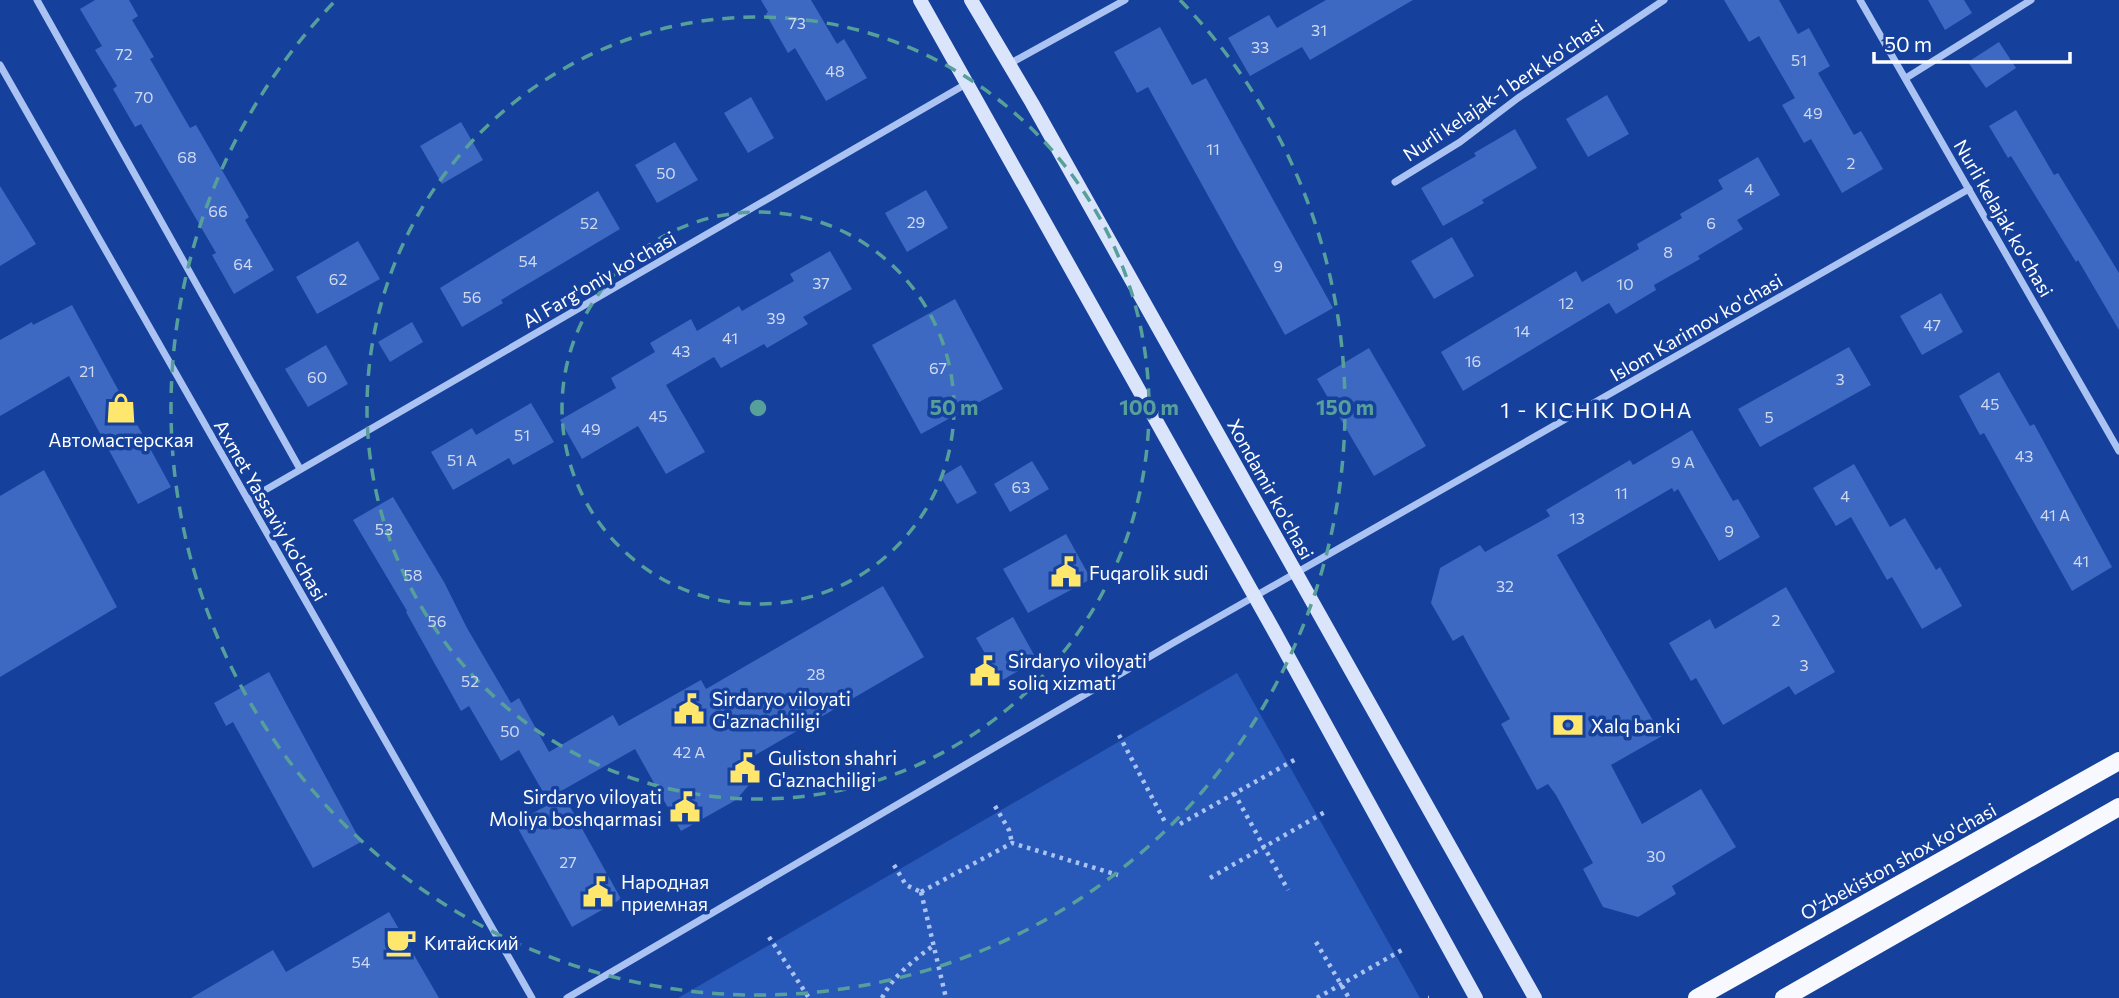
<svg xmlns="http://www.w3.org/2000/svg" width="2119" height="998" font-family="Commissioner,sans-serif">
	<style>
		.green { fill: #2859b9 }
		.building { fill: #3e69c2 }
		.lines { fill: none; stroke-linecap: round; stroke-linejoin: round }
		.path { stroke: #abc3f3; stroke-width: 4.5; stroke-dasharray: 3.5 5; stroke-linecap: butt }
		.minor { stroke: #abc3f3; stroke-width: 7 }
		.secondary { stroke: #dae5fc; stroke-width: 14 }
		.primary { stroke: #f7f9ff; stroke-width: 18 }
		.ring { fill: none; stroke: #579f9a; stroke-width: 3.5; stroke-dasharray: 12 9 }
		.labels { text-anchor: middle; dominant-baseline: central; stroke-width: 7; stroke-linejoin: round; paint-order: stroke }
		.number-label { font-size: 16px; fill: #cfdaf0 }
		.street-label { font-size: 19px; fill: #fff; stroke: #15409c }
		.poi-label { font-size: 19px; fill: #fff; stroke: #15409c; text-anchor: start }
		.neighbourhood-label { font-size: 21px; letter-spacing: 2px; fill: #fff; stroke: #15409c }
		.centre { fill: #579f9a; stroke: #15409c; stroke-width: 3.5 }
		.ring-label { font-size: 21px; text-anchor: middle; font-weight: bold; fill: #579f9a; stroke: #15409c; stroke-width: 7; stroke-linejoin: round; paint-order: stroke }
	</style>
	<rect width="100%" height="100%" fill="#15409c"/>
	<polygon class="green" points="1237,673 1420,998 678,998"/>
	<g class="building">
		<polygon points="95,0 129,0 138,16 132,20 154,57 150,59 190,128 196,125 249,217 245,220 274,270 234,294 212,255 216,253 141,124 135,127 113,89 117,86 95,50 102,46 80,9"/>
		<polygon points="761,0 811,0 837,44 844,39 867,78 826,101 795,48 788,53 766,14 768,12"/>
		<polygon points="1326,0 1413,0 1310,60 1302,47 1250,76 1228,38 1269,15 1277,28"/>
		<polygon points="1724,0 1779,0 1798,34 1809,28 1830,66 1818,73 1854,135 1861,131 1883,169 1842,193 1811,139 1804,143 1782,105 1795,98 1759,36 1749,42"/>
		<polygon points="1928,0 1964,0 1972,13 1945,30"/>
		<polygon points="1160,27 1192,85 1206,78 1333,308 1285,335 1148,87 1137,93 1114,52"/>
		<polygon points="1999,42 2016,68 1986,88 1968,62"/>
		<polygon points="1607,95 1629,134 1588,157 1566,119"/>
		<polygon points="751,97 774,138 748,153 724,113"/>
		<polygon points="2016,110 2054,175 2058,173 2119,273 2119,330 2078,260 2076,262 2011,156 2008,158 1989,126"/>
		<polygon points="461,122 483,160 442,184 420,146"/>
		<polygon points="1515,129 1537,168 1482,200 1484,203 1443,226 1421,188 1476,156 1474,153"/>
		<polygon points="675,142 698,180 657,203 635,165"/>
		<polygon points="1758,157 1780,195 1737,220 1743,229 1698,256 1700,259 1654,285 1656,290 1616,314 1609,303 1463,391 1441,352 1576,271 1582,282 1639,249 1637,244 1682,218 1680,214 1723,189 1718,180"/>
		<polygon points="0,186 36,244 0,266"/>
		<polygon points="926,190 948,228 907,252 885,213"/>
		<polygon points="598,191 620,229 501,300 503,303 462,327 440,288"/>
		<polygon points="1452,237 1474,276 1434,299 1411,261"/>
		<polygon points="358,241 380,279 317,314 296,277"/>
		<polygon points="830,251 852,289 803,317 808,324 767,348 764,344 721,368 714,357 666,385 705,452 666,474 638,426 582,459 560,420 616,388 611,378 655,352 650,343 691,319 697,331 739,306 742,311 794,281 790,274"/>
		<polygon points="1941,293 1963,332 1922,355 1900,316"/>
		<polygon points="955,299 1003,389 921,434 872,345"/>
		<polygon points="72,305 171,487 138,504 69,376 0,416 0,340 32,322 33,325"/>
		<polygon points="412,322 423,342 390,362 378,342"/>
		<polygon points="326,345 348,384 308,407 285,369"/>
		<polygon points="1849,347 1871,385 1760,447 1738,409"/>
		<polygon points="1369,348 1426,446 1374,476 1317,379"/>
		<polygon points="1999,372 2030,426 2034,424 2112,567 2072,591 1984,433 1980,435 1959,396"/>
		<polygon points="531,403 554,442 513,465 509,458 453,490 431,452 472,428 476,435"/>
		<polygon points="1692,430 1733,501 1738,499 1760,537 1719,561 1678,489 1674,492 1672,488 1557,555 1662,736 1611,765 1642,824 1701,789 1736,847 1672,886 1676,894 1638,917 1603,907 1583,869 1593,863 1556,795 1548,784 1537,790 1501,724 1510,719 1485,675 1463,635 1453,641 1431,603 1440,568 1480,545 1485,552 1550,516 1546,510 1630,460 1633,465"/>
		<polygon points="1032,461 1049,489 1010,512 994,484"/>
		<polygon points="1854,464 1890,527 1905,518 1936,570 1940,567 1962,606 1922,629 1892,577 1887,580 1851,517 1836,526 1813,488"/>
		<polygon points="961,465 977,493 957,504 941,477"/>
		<polygon points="44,470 117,607 0,677 0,496"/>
		<polygon points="393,497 444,582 467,628 511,703 519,698 549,752 613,715 619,726 701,680 706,689 883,586 924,657 747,760 756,777 736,800 681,831 635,749 547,799 519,750 501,761 469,706 461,711 406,612 407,611 353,520"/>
		<polygon points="1066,534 1091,579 1028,613 1003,569"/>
		<polygon points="1786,587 1835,672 1795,695 1789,686 1723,725 1696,678 1691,681 1669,643 1710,619 1715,629"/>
		<polygon points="1013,617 1037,660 1001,681 976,638"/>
		<polygon points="269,672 361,842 313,868 233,722 226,726 214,703"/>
		<polygon points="564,796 621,899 572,927 515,823"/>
		<polygon points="389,912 439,998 191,998 273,950 286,972"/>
	</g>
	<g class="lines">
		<g class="path">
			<polyline points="1119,735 1165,822"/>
			<polyline points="1234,793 1288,890"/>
			<polyline points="995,806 1009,830 1012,843"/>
			<polyline points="1180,824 1296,759"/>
			<polyline points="894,865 906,885 921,892"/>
			<polyline points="1210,878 1325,812"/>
			<polyline points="921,892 1012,843 1118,875"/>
			<polyline points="921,892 946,998"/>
			<polyline points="769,937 809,998"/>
			<polyline points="1316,942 1349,998"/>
			<path d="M882,998C893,976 914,960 934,945"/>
			<polyline points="1317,998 1402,950"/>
			<polyline points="1428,998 1429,998"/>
		</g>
		<g class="minor">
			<polyline points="37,0 300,469"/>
			<polyline points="1860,0 2119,451"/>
			<polyline points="1009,64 1125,0"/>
			<polyline points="0,65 532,998"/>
			<polyline points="1906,78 2031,0"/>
			<polyline points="1395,182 1460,142 1518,98 1664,0"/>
			<polyline points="248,500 966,84"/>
			<polyline points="567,998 1173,643 1969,189"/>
		</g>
		<g class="secondary">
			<polyline points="920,0 1273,629 1476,998"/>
			<polyline points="971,0 1032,103 1535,998"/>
		</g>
		<g class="primary">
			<polyline points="1697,998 2119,761"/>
			<polyline points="1784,998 2119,807"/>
		</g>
	</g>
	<g class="ring">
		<circle cx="758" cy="408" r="196"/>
		<circle cx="758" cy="408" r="391"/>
		<path d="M1180 0A587 587 0 1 1 336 0"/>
	</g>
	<defs>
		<g id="shop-bare" transform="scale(2.415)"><path d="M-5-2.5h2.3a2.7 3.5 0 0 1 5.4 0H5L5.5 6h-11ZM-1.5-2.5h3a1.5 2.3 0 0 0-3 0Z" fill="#ffe66d" stroke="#15409c" stroke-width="2.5" paint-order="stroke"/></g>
		<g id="civic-bare" transform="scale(2.415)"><path d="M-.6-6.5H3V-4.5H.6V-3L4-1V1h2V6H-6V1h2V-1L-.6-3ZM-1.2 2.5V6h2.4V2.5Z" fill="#ffe66d" stroke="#15409c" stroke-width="2.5" paint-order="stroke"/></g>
		<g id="bank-bare" transform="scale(2.415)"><path d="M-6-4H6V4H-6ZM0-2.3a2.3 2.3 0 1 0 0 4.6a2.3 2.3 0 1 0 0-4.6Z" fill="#ffe66d" stroke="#15409c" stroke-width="2.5" paint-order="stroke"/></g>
		<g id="cafe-bare" transform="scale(2.415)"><path d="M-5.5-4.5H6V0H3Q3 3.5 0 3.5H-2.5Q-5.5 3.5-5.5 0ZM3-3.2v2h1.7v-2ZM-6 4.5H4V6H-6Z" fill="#ffe66d" stroke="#15409c" stroke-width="2.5" paint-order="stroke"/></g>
	</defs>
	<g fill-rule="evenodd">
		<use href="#shop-bare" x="121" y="408"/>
		<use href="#civic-bare" x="1066" y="572"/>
		<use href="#civic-bare" x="985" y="671"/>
		<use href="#civic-bare" x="689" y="709"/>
		<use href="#bank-bare" x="1568" y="725"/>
		<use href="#civic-bare" x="745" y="768"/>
		<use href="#civic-bare" x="685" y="807"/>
		<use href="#civic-bare" x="598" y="892"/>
		<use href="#cafe-bare" x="401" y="942"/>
	</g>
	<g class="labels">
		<g class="number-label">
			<text x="797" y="22">73</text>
			<text x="1319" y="29">31</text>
			<text x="1260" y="46">33</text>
			<text x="124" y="53">72</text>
			<text x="1799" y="59">51</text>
			<text x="835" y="70">48</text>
			<text x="144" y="96">70</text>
			<text x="1813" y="112">49</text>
			<text x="1213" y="148">11</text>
			<text x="187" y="156">68</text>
			<text x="1851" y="162">2</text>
			<text x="666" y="172">50</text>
			<text x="1749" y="188">4</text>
			<text x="218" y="210">66</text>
			<text x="916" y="221">29</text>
			<text x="589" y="222">52</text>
			<text x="1711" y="222">6</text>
			<text x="1668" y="251">8</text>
			<text x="528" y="260">54</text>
			<text x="243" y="263">64</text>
			<text x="1278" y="265">9</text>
			<text x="338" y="278">62</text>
			<text x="821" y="282">37</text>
			<text x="1625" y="283">10</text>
			<text x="472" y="296">56</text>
			<text x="1566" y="302">12</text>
			<text x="776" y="317">39</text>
			<text x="1932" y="324">47</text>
			<text x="1522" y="330">14</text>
			<text x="730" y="337">41</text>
			<text x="681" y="350">43</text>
			<text x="1473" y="360">16</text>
			<text x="938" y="367">67</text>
			<text x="87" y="370">21</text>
			<text x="317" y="376">60</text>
			<text x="1840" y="378">3</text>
			<text x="1990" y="403">45</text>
			<text x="658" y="415">45</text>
			<text x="1769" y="416">5</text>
			<text x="591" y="428">49</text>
			<text x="522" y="434">51</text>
			<text x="2024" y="455">43</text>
			<text x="462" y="459">51 А</text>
			<text x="1683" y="461">9 А</text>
			<text x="1021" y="486">63</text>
			<text x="1621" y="492">11</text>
			<text x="1845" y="495">4</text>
			<text x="2055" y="514">41 А</text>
			<text x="1577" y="517">13</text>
			<text x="384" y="528">53</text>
			<text x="1729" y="530">9</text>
			<text x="2081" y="560">41</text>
			<text x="413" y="574">58</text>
			<text x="1505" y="585">32</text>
			<text x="1776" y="619">2</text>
			<text x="437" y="620">56</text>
			<text x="1804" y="664">3</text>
			<text x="816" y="673">28</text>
			<text x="470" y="680">52</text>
			<text x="510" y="730">50</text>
			<text x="689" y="751">42 А</text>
			<text x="1656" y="855">30</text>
			<text x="568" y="861">27</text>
			<text x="361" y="961">54</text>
		</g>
		<g class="street-label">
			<text transform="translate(1503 90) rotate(-34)">Nurli kelajak-1 berk ko'chasi</text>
			<text transform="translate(2004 218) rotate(60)">Nurli kelajak ko'chasi</text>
			<text transform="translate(599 279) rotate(-30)">Al Farg'oniy ko'chasi</text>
			<text transform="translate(1696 327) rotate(-30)">Islom Karimov ko'chasi</text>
			<text transform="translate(1271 489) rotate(61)">Xondamir ko'chasi</text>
			<text transform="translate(271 510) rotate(60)">Axmet Yassaviy ko'chasi</text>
			<text transform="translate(1898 861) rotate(-29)">O'zbekiston shox ko'chasi</text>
		</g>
		<g class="poi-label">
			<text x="121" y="439" text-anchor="middle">Автомастерская</text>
			<text x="1089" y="572">Fuqarolik sudi</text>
			<text x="1008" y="660">Sirdaryo viloyati<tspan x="1008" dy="22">soliq xizmati</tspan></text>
			<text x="712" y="698">Sirdaryo viloyati<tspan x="712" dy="22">G'aznachiligi</tspan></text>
			<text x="1591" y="725">Xalq banki</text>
			<text x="768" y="757">Guliston shahri<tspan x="768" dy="22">G'aznachiligi</tspan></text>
			<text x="662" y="796" text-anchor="end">Sirdaryo viloyati<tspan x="662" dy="22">Moliya boshqarmasi</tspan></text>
			<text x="621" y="881">Народная<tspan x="621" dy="22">приемная</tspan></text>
			<text x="424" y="942">Китайский</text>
		</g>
		<g class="neighbourhood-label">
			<text x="1597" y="409">1 - KICHIK DOHA</text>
		</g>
	</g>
	<circle cx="758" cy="408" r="10" class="centre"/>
	<g class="ring-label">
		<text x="954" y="415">50 m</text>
		<text x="1149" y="415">100 m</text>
		<text x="1345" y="415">150 m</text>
	</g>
	<path d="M1874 52v10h196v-10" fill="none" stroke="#ffffff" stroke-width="3.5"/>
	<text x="1884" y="52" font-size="21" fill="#ffffff" stroke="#15409c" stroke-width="5" paint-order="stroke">50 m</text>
</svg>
